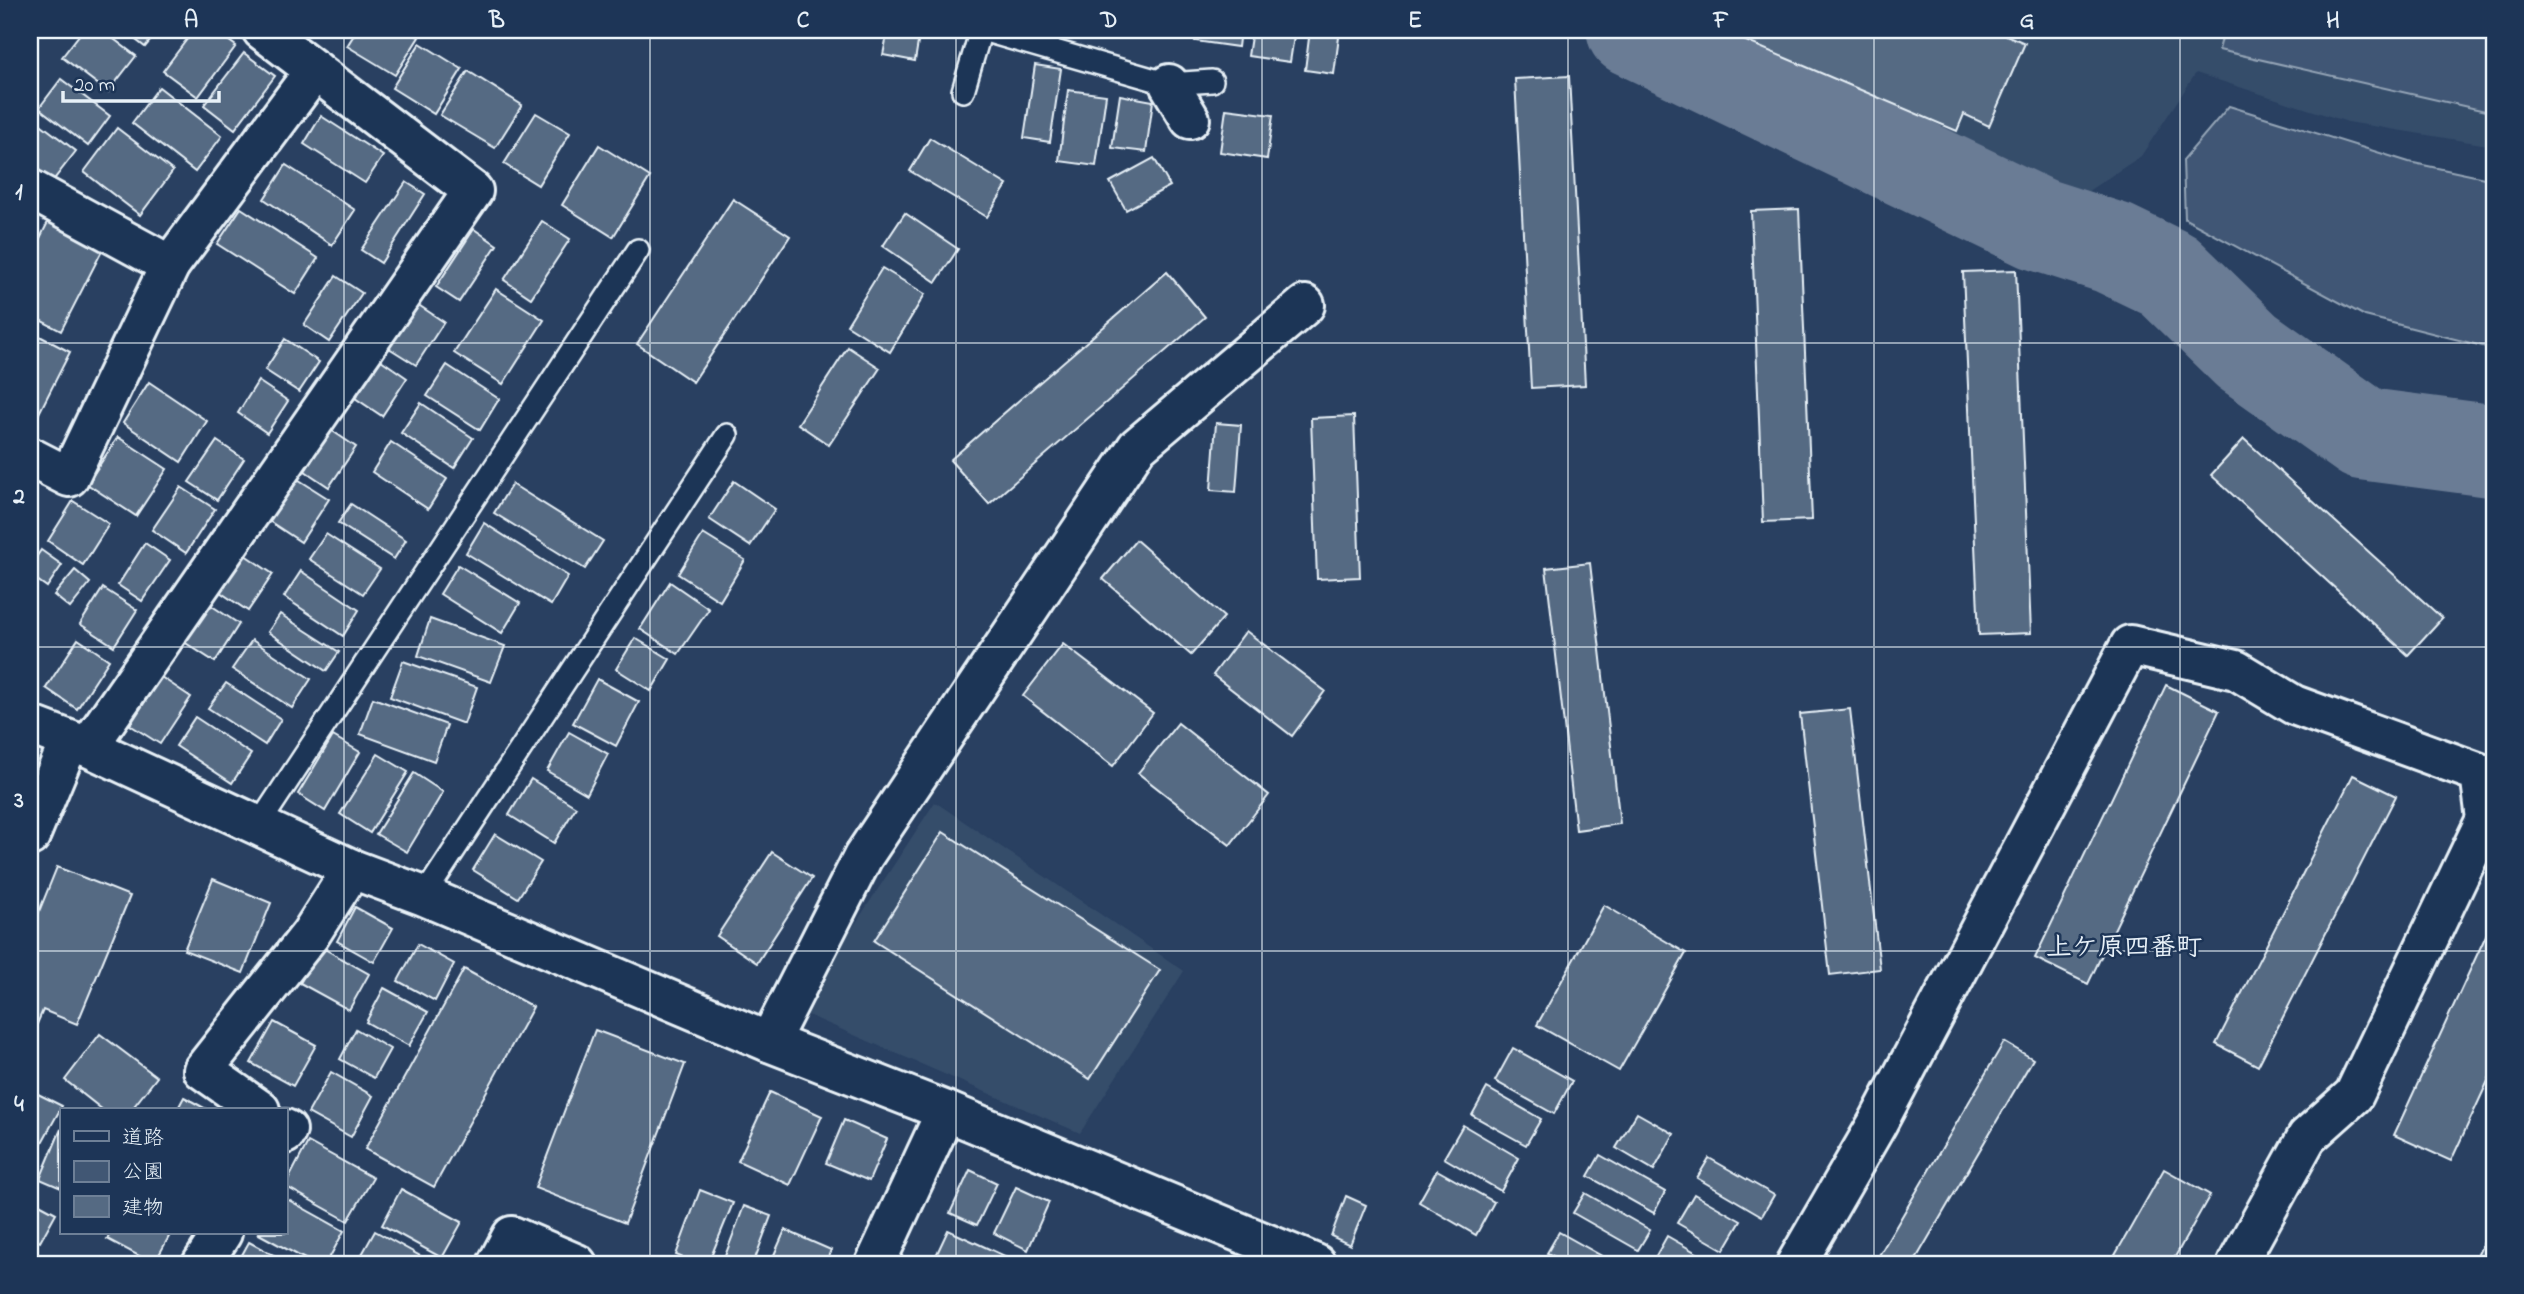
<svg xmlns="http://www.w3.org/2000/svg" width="2524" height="1294" font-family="'Indie Flower','Klee One',sans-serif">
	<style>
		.built { fill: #364d6b }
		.green { fill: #415774; stroke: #94a4b6; stroke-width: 2 }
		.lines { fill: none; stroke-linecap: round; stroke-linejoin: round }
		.river { stroke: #6b7c95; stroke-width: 93 }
		.building { fill: #556a83; stroke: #e8f1f8; stroke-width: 2 }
		.lane-casing { stroke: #e8f1f8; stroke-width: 26 }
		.street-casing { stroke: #e8f1f8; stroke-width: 44 }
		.lane { stroke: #1d3557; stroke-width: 21 }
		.street { stroke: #1d3557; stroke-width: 38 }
		.grid { fill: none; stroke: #e8f1f8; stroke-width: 2; stroke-opacity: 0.55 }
		.labels { text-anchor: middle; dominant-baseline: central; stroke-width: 5; stroke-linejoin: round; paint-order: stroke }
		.neighbourhood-label { font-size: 26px; font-weight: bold; fill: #e8f1f8; stroke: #1d3557 }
		.neatline { fill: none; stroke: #e8f1f8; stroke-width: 2.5 }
		.grid-label { font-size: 23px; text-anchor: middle; font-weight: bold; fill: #e8f1f8 }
	</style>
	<rect width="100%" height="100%" fill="#294061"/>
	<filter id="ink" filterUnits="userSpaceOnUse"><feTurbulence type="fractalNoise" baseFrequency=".0143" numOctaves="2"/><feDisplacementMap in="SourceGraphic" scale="14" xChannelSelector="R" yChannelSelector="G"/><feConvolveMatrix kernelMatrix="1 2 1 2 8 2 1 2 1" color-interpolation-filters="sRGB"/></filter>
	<g filter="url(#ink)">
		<g class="built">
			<polygon points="1674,30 2494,30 2494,146 2348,122 2196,73 2141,156 2064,207"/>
			<polygon points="935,802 1184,971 1080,1133 808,1015 844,941"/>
		</g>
		<g class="green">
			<polygon points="2224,30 2494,30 2494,113 2219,50"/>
			<polygon points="2229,106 2409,162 2494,180 2494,349 2365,316 2185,219 2183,160"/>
		</g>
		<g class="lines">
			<polyline class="river" points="1633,30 2038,224 2113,248 2169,275 2247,351 2364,434 2494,451"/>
		</g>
		<g class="building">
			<polygon points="83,30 102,30 136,56 108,92 62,57"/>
			<polygon points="123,30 159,30 145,47"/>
			<polygon points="194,30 214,30 236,46 198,97 163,71"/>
			<polygon points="357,30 407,30 419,37 395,75 347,46"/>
			<polygon points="888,30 920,30 915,61 883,55"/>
			<polygon points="1196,30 1240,30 1238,47 1195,41"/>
			<polygon points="1252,30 1295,30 1290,62 1248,56"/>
			<polygon points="1310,30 1340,30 1334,74 1305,70"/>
			<polygon points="1720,30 2000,30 1999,32 2025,43 1989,126 1964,114 1957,131"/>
			<polygon points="420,43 462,69 434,114 392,88"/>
			<polygon points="244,53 275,76 235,129 204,105"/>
			<polygon points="1035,65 1061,69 1050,142 1024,138"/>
			<polygon points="468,71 522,105 495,148 440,115"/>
			<polygon points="1569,76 1585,385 1531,388 1515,79"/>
			<polygon points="61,79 110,116 88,146 39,108"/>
			<polygon points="159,87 222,136 195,172 132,123"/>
			<polygon points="1068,90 1106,95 1096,166 1059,161"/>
			<polygon points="1120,95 1153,101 1146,152 1112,148"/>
			<polygon points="1226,109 1273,115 1267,159 1220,152"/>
			<polygon points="536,113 570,133 538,185 504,164"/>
			<polygon points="30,116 76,151 48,187 30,173"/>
			<polygon points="321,116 383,156 365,183 304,144"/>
			<polygon points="117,128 173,171 140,215 84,172"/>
			<polygon points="930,138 1007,185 987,217 910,171"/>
			<polygon points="599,145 650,177 613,237 562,205"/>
			<polygon points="1154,158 1170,186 1126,210 1110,182"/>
			<polygon points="286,165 355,210 332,245 264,199"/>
			<polygon points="406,182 425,194 381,263 361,250"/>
			<polygon points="733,199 790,236 693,382 637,344"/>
			<polygon points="241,208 318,258 295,294 217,244"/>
			<polygon points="1799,209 1812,520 1763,522 1751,211"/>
			<polygon points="905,213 958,249 936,282 883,246"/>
			<polygon points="542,221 570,239 531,298 504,280"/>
			<polygon points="48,222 103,249 61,331 30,315 30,258"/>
			<polygon points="474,229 497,245 459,302 436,287"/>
			<polygon points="882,268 925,294 890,352 847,325"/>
			<polygon points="2016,270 2031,633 1979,635 1963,272"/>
			<polygon points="1167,272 1205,317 989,504 950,460"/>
			<polygon points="336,276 362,293 329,342 304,325"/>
			<polygon points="496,289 544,320 503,384 454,353"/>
			<polygon points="417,304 444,322 416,365 389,348"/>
			<polygon points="30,331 70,352 30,431"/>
			<polygon points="285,339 319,362 299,392 265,370"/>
			<polygon points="848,347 880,368 829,445 798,424"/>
			<polygon points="381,360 407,378 382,416 355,398"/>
			<polygon points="447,365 499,399 480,430 427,396"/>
			<polygon points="258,381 288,401 267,433 238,413"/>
			<polygon points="149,382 207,421 181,462 123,423"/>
			<polygon points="421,403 473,438 454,468 401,433"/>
			<polygon points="1354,416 1360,577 1317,579 1311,418"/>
			<polygon points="1216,423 1241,425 1236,492 1211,490"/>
			<polygon points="331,430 356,447 329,487 305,471"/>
			<polygon points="118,437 167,469 136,516 87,484"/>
			<polygon points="2244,439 2442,618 2408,655 2211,475"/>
			<polygon points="217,441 244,459 217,500 189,482"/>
			<polygon points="391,442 447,479 428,509 372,472"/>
			<polygon points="296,478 329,499 301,542 269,521"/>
			<polygon points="734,481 775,509 750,546 709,519"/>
			<polygon points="512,484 603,541 585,569 494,513"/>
			<polygon points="181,487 215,509 186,553 152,530"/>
			<polygon points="73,501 109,524 83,565 48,541"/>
			<polygon points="351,504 406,540 394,559 338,523"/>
			<polygon points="484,523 568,576 551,605 466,553"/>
			<polygon points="326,534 380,569 363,594 309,559"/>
			<polygon points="703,534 745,560 720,601 678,574"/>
			<polygon points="1136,540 1224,617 1191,655 1103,579"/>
			<polygon points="145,543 170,560 142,601 118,585"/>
			<polygon points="41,550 62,565 47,587 30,575 30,566"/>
			<polygon points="245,555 273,574 248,611 220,592"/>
			<polygon points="1590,563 1620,824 1576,830 1546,568"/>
			<polygon points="458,565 520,603 502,633 440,594"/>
			<polygon points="75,570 90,583 70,608 54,595"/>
			<polygon points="301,571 359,610 343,636 284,597"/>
			<polygon points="670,582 709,609 678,654 640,629"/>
			<polygon points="103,588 137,610 114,646 80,624"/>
			<polygon points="206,602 239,624 215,662 181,640"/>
			<polygon points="280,614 339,652 326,671 268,632"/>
			<polygon points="430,619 505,646 491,682 418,656"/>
			<polygon points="1246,631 1325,691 1292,736 1213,675"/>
			<polygon points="635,638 670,659 651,691 616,669"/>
			<polygon points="78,639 109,660 77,709 46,688"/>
			<polygon points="252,640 311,679 292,708 232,669"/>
			<polygon points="1063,644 1153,713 1113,766 1023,696"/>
			<polygon points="403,661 477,687 464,724 390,697"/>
			<polygon points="161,677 191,697 160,744 130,725"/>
			<polygon points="597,679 639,702 616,746 573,723"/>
			<polygon points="226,683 281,719 265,745 208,708"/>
			<polygon points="2166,685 2219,711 2088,984 2035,958"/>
			<polygon points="373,698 447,725 434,761 360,734"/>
			<polygon points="1850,709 1880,969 1830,975 1800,714"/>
			<polygon points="195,717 251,754 232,783 176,746"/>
			<polygon points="1178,723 1269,795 1230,845 1138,773"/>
			<polygon points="569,732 608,754 587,794 547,771"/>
			<polygon points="333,736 360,752 325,811 298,794"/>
			<polygon points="378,754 408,772 370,833 340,814"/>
			<polygon points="414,773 443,792 407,852 376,834"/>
			<polygon points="2353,775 2396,796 2258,1066 2216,1044"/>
			<polygon points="531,779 576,807 554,843 509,815"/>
			<polygon points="943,832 1160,970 1090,1079 874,941"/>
			<polygon points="495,834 541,862 518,898 473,870"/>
			<polygon points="772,852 812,878 757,963 717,936"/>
			<polygon points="57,867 130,896 77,1024 43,1010 30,1040 30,934"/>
			<polygon points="213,879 271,903 243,973 184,950"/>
			<polygon points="1604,905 1686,953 1619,1071 1537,1025"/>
			<polygon points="355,907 393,928 374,962 337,941"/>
			<polygon points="2494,918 2494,1068 2451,1161 2394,1135"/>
			<polygon points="418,944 454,964 435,1001 398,981"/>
			<polygon points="321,947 369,974 349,1010 300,983"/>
			<polygon points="464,969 533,1007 434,1187 365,1149"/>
			<polygon points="384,988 428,1012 409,1046 366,1022"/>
			<polygon points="274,1022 316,1045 293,1086 251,1063"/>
			<polygon points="356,1029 390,1049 374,1078 340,1059"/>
			<polygon points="595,1030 685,1064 625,1223 535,1188"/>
			<polygon points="100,1034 157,1077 131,1110 103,1110 65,1080"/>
			<polygon points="2004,1042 2033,1059 1913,1264 1874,1264"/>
			<polygon points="1513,1048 1572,1081 1554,1114 1495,1081"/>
			<polygon points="331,1072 373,1096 351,1137 308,1113"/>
			<polygon points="1487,1088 1541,1119 1526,1145 1472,1115"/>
			<polygon points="30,1090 62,1106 35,1155 30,1152"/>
			<polygon points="770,1092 822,1116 790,1185 738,1161"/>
			<polygon points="184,1097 208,1110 177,1110"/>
			<polygon points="1637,1113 1674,1134 1654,1170 1616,1148"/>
			<polygon points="844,1120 887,1139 869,1181 826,1163"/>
			<polygon points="1463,1125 1519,1158 1501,1191 1444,1158"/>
			<polygon points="61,1129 61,1188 40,1179"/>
			<polygon points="308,1142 373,1178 348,1221 285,1186"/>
			<polygon points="1600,1155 1665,1192 1654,1213 1588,1176"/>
			<polygon points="1709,1158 1774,1195 1762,1216 1697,1178"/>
			<polygon points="2164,1169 2210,1195 2171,1264 2110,1264"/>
			<polygon points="970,1170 997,1183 977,1225 950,1213"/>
			<polygon points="1437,1170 1494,1202 1476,1235 1419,1202"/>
			<polygon points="1016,1187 1049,1202 1028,1250 994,1233"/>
			<polygon points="401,1189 462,1222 442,1258 382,1225"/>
			<polygon points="700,1190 733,1203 708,1264 698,1264 676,1255"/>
			<polygon points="1585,1193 1650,1230 1638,1250 1573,1213"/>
			<polygon points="1694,1194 1741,1221 1724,1250 1677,1223"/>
			<polygon points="1346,1196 1366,1205 1350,1245 1331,1236"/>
			<polygon points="285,1198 344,1231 326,1264 314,1264 257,1233 285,1233"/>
			<polygon points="30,1199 56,1213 40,1242 30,1237"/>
			<polygon points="744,1206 771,1216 753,1264 722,1264"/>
			<polygon points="2493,1224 2494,1264 2473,1264"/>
			<polygon points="785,1230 831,1250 825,1264 770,1264"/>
			<polygon points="948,1230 1020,1263 1019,1264 938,1264 933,1262"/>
			<polygon points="375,1231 431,1262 430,1264 376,1264 361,1256"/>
			<polygon points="1559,1232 1616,1264 1568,1264 1547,1253"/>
			<polygon points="111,1233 171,1233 154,1264 107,1239"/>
			<polygon points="1667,1236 1716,1264 1655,1264 1652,1263"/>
			<polygon points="249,1242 290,1264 237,1264"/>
		</g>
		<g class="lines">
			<g class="lane-casing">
				<g id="lane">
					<polyline points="982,30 1169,84 1212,81"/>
					<polyline points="963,91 981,30"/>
					<polyline points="258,826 638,250"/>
					<polyline points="424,896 727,435"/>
				</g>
			</g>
			<g class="street-casing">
				<g id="street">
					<polyline points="1169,84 1190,119"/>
					<polyline points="30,189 170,265"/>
					<polyline points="30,457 69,477 170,265 315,70"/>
					<polyline points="30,725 88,747 352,869 424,896 769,1042 946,1111 1316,1264"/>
					<polyline points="88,747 473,191 262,30"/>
					<polyline points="30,836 69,742"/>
					<polyline points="769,1042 863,857 1137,447 1305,305"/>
					<polyline points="260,1110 203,1070 310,935 352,869"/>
					<polyline points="285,1129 287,1130 285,1134"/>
					<polyline points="202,1264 222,1233"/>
					<polyline points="497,1264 512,1236 577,1264"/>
					<polyline points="875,1264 946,1111"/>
					<polyline points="1796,1264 1877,1124 2130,645 2236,670 2294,705 2480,773 2486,819 2354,1095 2307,1137 2237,1264"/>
				</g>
			</g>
			<use href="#lane" class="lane"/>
			<use href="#street" class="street"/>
		</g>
	</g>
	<path class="grid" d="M344,30V1264M650,30V1264M956,30V1264M1262,30V1264M1568,30V1264M1874,30V1264M2180,30V1264M30,343H2494M30,647H2494M30,951H2494"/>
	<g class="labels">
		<g class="neighbourhood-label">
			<text x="2124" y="949">上ケ原四番町</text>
		</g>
	</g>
	<rect width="2524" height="1294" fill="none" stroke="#1d3557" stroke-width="77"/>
	<rect x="60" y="1108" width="228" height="126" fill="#1d3557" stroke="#6e8097" stroke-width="2"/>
	<rect x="74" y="1131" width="35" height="10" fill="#1d3557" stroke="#6e8097" stroke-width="2"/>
	<text x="122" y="1144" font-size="21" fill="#e8f1f8">道路</text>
	<rect x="74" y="1161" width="35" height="21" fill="#415774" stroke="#6e8097" stroke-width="2"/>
	<text x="122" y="1178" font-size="21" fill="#e8f1f8">公園</text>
	<rect x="74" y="1196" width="35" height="21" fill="#556a83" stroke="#6e8097" stroke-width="2"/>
	<text x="122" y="1214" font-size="21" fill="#e8f1f8">建物</text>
	<path d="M63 91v10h156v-10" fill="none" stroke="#e8f1f8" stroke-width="3.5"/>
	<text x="74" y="91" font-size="21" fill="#e8f1f8" stroke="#1d3557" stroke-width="5" paint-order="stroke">20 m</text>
	<rect x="38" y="38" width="2448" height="1218" class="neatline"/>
	<g class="grid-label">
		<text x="191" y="27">A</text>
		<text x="497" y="27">B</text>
		<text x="803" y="27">C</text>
		<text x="1109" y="27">D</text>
		<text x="1415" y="27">E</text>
		<text x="1721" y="27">F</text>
		<text x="2027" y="27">G</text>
		<text x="2333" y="27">H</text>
		<text x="19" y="199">1</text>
		<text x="19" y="503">2</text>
		<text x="19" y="807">3</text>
		<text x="19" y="1111">4</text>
	</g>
</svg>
